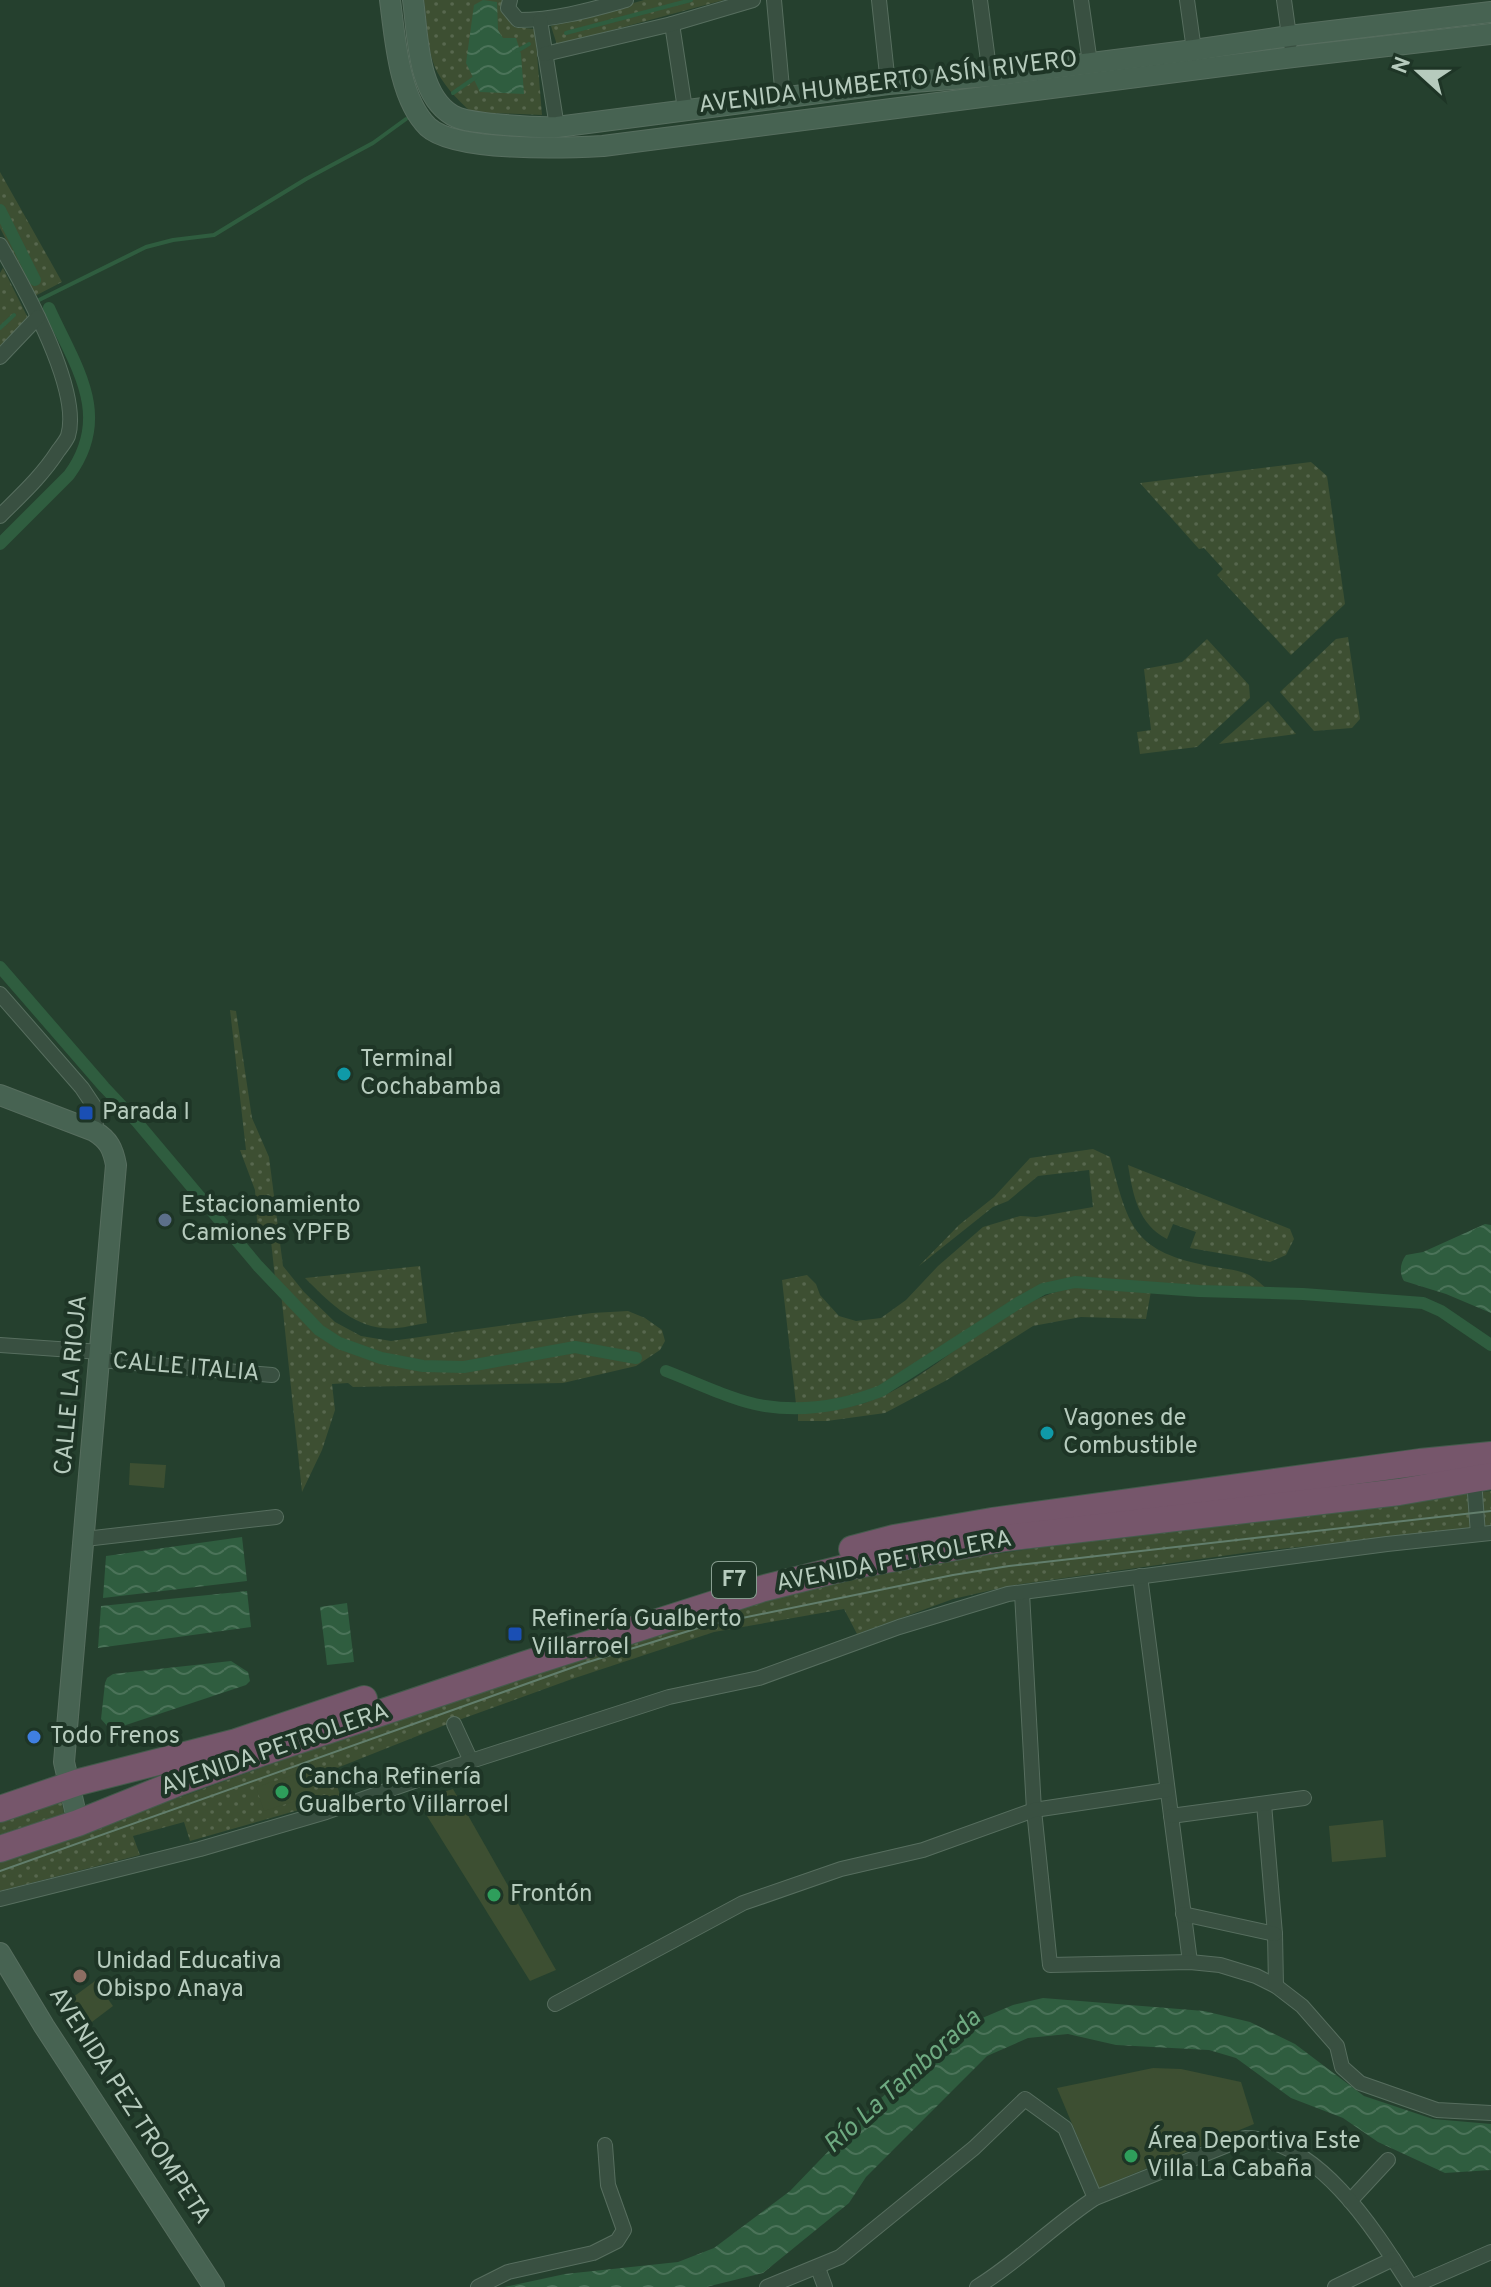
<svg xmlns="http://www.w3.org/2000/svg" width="1491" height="2287" font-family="Overpass,sans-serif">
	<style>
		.grass { fill: url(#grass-dots) }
		.garden { fill: #3d4f32 }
		.water { fill: url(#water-waves) }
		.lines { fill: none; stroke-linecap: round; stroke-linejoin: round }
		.stream { stroke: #2f5d3f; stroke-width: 4 }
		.canal { stroke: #2f5d3f; stroke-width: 12 }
		.street-casing { stroke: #576e5f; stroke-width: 16 }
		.secondary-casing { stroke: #576e5f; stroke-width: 22 }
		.highway-casing { stroke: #445b4c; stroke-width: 28 }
		.street { stroke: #395041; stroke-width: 14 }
		.secondary { stroke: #476352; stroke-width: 20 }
		.highway { stroke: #76566b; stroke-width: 26 }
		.tram { stroke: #627e6c; stroke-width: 2 }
		.culture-dot { fill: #0f9aa8; stroke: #1e3526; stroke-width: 3 }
		.transit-dot { fill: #1a4fb4; stroke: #1e3526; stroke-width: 3 }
		.service-dot { fill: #5c6f8a; stroke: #1e3526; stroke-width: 3 }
		.shop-dot { fill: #3f7fe0; stroke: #1e3526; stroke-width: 3 }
		.leisure-dot { fill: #2e9e5b; stroke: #1e3526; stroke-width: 3 }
		.education-dot { fill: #8d6e63; stroke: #1e3526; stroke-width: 3 }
		.labels { text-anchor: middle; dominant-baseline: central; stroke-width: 8; stroke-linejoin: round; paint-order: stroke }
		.shield { fill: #1e3526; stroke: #889e90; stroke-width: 2 }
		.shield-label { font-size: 22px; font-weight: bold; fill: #b6cbbd }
		.street-label { font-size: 24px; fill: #b6cbbd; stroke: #1e3526 }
		.poi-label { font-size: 24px; fill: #b6cbbd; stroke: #1e3526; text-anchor: start }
		.water-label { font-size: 26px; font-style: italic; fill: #6eaa81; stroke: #1e3526 }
	</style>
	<defs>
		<pattern id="grass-dots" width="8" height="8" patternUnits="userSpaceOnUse" patternTransform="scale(2)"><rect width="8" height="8" fill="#3d4f32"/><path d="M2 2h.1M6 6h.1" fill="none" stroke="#57674e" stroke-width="1.8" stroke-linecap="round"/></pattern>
		<pattern id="water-waves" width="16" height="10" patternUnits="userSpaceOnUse" patternTransform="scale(2)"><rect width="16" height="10" fill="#2f5d3f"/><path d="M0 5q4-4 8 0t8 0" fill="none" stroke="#4b7359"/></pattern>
	</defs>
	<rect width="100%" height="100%" fill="#25402e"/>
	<g class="grass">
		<path d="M424,0H503L501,8L514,27L535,29L542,115L471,112C457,99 441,83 434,65C427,46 427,20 424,0Z"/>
		<polygon points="644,0 724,0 557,45 551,26"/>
		<polygon points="0,172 62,282 35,296 0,228"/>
		<polygon points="3,268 29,320 0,347 0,273"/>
		<polygon points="1311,462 1327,476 1345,604 1291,655 1217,575 1223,569 1204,548 1199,549 1140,483"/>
		<polygon points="1348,637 1360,719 1352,728 1314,731 1280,692 1336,639"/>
		<polygon points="1207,639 1249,685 1250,698 1197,747 1140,754 1137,732 1151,730 1144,669 1182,662"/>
		<polygon points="1268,701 1296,734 1219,744"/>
		<polygon points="230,1010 236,1011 252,1118 269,1157 283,1266 304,1292 335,1322 361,1336 391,1341 592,1313 628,1311 645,1318 662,1330 665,1341 660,1350 636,1366 563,1383 353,1387 348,1383 332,1384 335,1410 322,1450 302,1492 280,1283 275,1278 271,1241 263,1242 258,1236 255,1190 240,1150 246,1150"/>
		<path d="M1093,1149L1110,1157C1128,1223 1131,1250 1204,1265C1218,1268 1235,1269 1247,1274C1254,1277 1261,1284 1267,1289L1152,1284L1072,1278L1046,1284L1015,1300L881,1387L854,1398L796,1404L782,1280L807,1275L816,1284L820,1295L839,1316L856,1321L881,1318L906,1300L938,1266L983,1227L1020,1216L1036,1217L1093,1207L1089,1170L1038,1176L1008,1201L993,1207L919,1266L959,1225L994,1197L1030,1158Z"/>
		<path d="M1128,1165L1290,1229L1294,1239L1286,1255L1270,1262L1190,1248L1196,1232L1173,1224L1167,1239C1138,1224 1133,1195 1128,1165Z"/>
		<path d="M420,1266L427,1323C413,1325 397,1330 383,1328C351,1325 327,1300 305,1278Z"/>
		<path d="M1072,1287L1151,1291L1146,1319L1081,1317L1033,1326L947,1380L885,1413L827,1421H798V1412C820,1410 843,1409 864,1403C913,1388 961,1342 1004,1316C1026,1302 1048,1294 1072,1287Z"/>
		<polygon points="1491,1491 1491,1527 1251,1552 1014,1585 953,1599 857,1634 844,1609 714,1632 572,1679 445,1725 332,1770 341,1798 190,1841 184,1822 133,1836 140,1855 0,1891 0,1862 436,1705 710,1614 842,1581 968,1558 1118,1536 1291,1514 1312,1515 1383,1506 1403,1500"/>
		<polygon points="61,1800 64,1813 62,1817 0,1836 0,1823 45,1802"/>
	</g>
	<g class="garden">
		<polygon points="130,1463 166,1465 164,1488 129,1485"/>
		<polygon points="300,1773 308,1797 264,1811 256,1787"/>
		<polygon points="453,1789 556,1970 530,1981 417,1800"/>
		<polygon points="1383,1820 1386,1857 1332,1862 1329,1826"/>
		<polygon points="95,1981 113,2006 80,2031 61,2006"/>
		<polygon points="1153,2068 1181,2069 1241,2082 1254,2124 1099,2188 1057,2088"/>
	</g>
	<g class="water">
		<polygon points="483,0 497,2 498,30 503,38 516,38 521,54 524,94 480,92 466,63 474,5"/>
		<path d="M1485,1224L1491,1225V1313L1446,1294L1404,1281C1399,1273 1400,1263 1406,1255L1423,1252Z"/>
		<polygon points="242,1537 247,1581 103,1598 106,1556"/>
		<polygon points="247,1591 251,1627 98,1648 101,1606"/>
		<polygon points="347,1603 354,1662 327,1665 320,1607"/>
		<polygon points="231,1661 248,1672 250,1681 246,1685 114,1729 108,1727 101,1719 105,1683 107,1678 113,1674"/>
		<polygon points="1043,1998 1204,2011 1250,2022 1295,2044 1364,2096 1433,2119 1491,2124 1491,2170 1445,2173 1378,2142 1343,2118 1291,2098 1236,2058 1209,2050 1116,2045 1068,2034 1028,2038 987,2056 866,2177 849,2203 763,2273 706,2287 504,2287 565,2274 678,2262 714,2248 790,2191 871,2107 961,2027 1013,2005"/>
	</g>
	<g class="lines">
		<g class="stream">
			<polyline points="566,33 691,0"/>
			<polyline points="517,51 529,44"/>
			<polyline points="453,93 476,77"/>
			<polyline points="39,300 146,247 173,240 214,235 306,179 373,143 406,119"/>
			<polyline points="0,328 14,315"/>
		</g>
		<g class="canal">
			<polyline points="0,210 35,280"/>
			<path d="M0,544L69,475C113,415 75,366 49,308"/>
			<polyline points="0,967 104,1087 137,1122 258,1266 319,1330 339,1343 381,1358 423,1366 464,1367 575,1347 636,1358"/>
			<path d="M666,1371C695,1382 736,1402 765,1406C804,1412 845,1405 881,1391L1018,1303L1043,1289L1075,1282L1199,1291L1303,1294L1423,1303L1441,1311L1491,1345"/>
		</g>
		<g class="street-casing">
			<g id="street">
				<path d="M510,0L508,8L518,20C556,20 590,10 626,0"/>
				<polyline points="774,0 783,99"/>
				<polyline points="879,0 888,84"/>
				<polyline points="980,0 990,76"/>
				<polyline points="1081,0 1090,63"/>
				<polyline points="1187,0 1194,50"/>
				<polyline points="1284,0 1290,43"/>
				<polyline points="540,20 557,127"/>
				<polyline points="672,24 685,109"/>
				<polyline points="545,54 672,24 753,0"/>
				<path d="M0,245C23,285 82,390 68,436C66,441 61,447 58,451C42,476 21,495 0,516"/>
				<polyline points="0,357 38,317"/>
				<polyline points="0,994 82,1088 98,1112 94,1131"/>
				<polyline points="0,1345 101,1352"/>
				<polyline points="100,1360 272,1375"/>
				<polyline points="1474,1480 1478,1534"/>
				<polyline points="85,1539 276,1517"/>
				<polyline points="1140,1576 1190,1962"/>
				<polyline points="1022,1593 1034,1810 1050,1965 1190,1962 1220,1965 1256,1976 1276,1986 1302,2006 1337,2046 1342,2067 1360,2083 1437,2110 1491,2113"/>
				<polyline points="454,1724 471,1761"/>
				<polyline points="1264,1804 1275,1934 1276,1986"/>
				<polyline points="1171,1816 1304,1798"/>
				<polyline points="0,1899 200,1849 326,1812 471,1761 669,1697 759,1678 899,1627 1008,1594 1387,1544 1491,1533"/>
				<polyline points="1183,1914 1275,1934"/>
				<polyline points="555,2004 743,1903 841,1869 923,1850 1034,1810 1167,1790"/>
				<polyline points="1350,2201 1388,2160"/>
				<polyline points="818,2268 825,2287"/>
				<polyline points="478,2287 508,2272 593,2253 617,2241 624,2230 608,2185 605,2145"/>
				<polyline points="767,2287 840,2257 974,2148 1025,2099 1065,2128 1095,2198"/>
				<path d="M977,2287C1019,2261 1054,2225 1095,2198L1245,2138C1318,2138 1376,2232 1411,2287"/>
				<polyline points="1335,2287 1393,2259"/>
				<polyline points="1411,2287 1491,2252"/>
			</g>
		</g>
		<g class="secondary-casing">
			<g id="secondary">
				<path d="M390,0C395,38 399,99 428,127C455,152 566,148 603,146L1293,57L1491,34"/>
				<path d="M413,0C418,35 417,94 452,115C464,122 480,122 494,124C515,126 536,128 557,127L888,84L990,76L1194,50L1289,36L1491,12"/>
				<path d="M0,1095L94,1131C109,1140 113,1149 116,1165L64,1762L78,1823"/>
				<polyline points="0,1953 44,2026 214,2287"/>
			</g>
		</g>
		<g class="highway-casing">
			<g id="highway">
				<polyline points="852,1549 894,1538 992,1521 1420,1462 1491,1455"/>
				<polyline points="0,1809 79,1782 236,1742 364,1699"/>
				<polyline points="0,1849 78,1823 180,1782 261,1753 523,1665 761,1589 852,1566 1005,1538 1399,1492 1491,1476"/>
			</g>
		</g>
		<use href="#street" class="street"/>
		<use href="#secondary" class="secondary"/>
		<use href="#highway" class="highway"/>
		<polyline class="tram" points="0,1871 585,1663 708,1625 953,1575 1009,1566 1491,1511"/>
	</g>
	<g class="culture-dot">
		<circle cx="344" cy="1074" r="8"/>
		<circle cx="1047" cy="1433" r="8"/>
	</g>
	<g class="transit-dot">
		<rect x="78" y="1105" width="16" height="16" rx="4"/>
		<rect x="507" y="1626" width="16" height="16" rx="4"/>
	</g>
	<circle class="service-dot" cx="165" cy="1220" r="8"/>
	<circle class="shop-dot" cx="34" cy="1737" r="8"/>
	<g class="leisure-dot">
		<circle cx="282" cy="1792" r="8"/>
		<circle cx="494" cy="1895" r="8"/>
		<circle cx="1131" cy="2156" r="8"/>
	</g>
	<circle class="education-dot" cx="80" cy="1976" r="8"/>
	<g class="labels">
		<rect class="shield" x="712" y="1562" width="44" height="36" rx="6"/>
		<g class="shield-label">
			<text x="734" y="1580">F7</text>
		</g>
		<g class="street-label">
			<text transform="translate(888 83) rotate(-7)">AVENIDA HUMBERTO ASÍN RIVERO</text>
			<text transform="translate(186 1368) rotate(5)">CALLE ITALIA</text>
			<text transform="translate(72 1385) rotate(-85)">CALLE LA RIOJA</text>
			<text transform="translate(894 1562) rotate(-11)">AVENIDA PETROLERA</text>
			<text transform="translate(275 1750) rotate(-19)">AVENIDA PETROLERA</text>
			<text transform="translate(129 2106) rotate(57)">AVENIDA PEZ TROMPETA</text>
		</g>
		<g class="poi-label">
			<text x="360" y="1060">Terminal<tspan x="360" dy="28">Cochabamba</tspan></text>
			<text x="102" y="1113">Parada I</text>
			<text x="181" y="1206">Estacionamiento<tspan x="181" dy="28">Camiones YPFB</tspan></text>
			<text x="1063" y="1419">Vagones de<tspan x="1063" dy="28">Combustible</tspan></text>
			<text x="531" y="1620">Refinería Gualberto<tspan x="531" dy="28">Villarroel</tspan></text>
			<text x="50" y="1737">Todo Frenos</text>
			<text x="298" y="1778">Cancha Refinería<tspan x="298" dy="28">Gualberto Villarroel</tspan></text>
			<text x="510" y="1895">Frontón</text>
			<text x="96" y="1962">Unidad Educativa<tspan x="96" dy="28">Obispo Anaya</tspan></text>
			<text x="1147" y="2142">Área Deportiva Este<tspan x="1147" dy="28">Villa La Cabaña</tspan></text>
		</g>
		<g class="water-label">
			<text transform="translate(903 2082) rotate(-42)">Río La Tamborada</text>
		</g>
	</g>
	<g transform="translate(1419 72) rotate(291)" stroke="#1e3526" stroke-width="6" paint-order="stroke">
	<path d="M0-6L14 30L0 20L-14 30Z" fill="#b6cbbd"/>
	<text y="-12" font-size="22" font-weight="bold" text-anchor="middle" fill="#b6cbbd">N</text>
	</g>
</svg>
